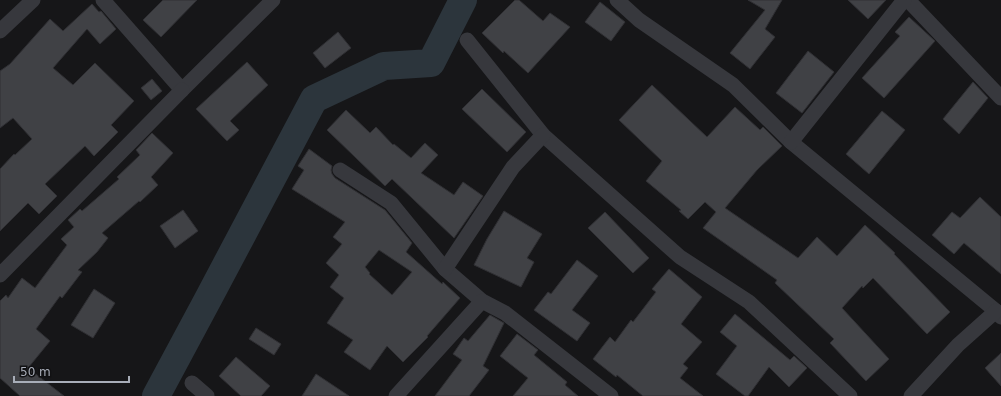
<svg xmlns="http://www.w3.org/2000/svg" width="1001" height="396" font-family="'DejaVu Sans',sans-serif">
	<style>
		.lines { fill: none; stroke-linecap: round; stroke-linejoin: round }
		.river { stroke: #2c353c; stroke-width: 28 }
		.building { fill: #404145; stroke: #303034; fill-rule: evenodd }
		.minor { stroke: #37383d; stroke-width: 15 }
	</style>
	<rect width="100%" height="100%" fill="#161618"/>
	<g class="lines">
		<polyline class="river" points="156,396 207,301 314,99 384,66 431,63 463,0"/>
	</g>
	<g class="building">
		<polygon points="163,0 197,0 161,37 143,20"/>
		<polygon points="515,0 519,0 543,21 550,13 570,27 528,73 504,51 503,53 482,33"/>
		<polygon points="748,0 782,0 765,29 775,37 750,69 730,53 765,10"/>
		<polygon points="848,0 886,0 868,19"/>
		<polygon points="600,2 625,22 611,41 585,22"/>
		<polygon points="92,4 99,12 101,11 116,29 100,44 87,29 53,68 73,85 95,63 134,101 111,125 118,132 94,156 85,146 45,184 57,196 39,214 28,203 0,231 0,169 14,154 15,155 32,139 13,118 0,128 0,71 10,64 50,19 63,31"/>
		<polygon points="909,17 935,41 884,98 862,78 900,36 895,32"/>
		<polygon points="338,32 351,48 325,68 313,53"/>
		<polygon points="808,51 834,72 802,113 776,93"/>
		<polygon points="247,62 268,85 230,121 239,130 227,141 196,109"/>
		<polygon points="152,79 162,91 151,100 141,88"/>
		<polygon points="973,82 988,98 959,134 943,119"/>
		<polygon points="652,85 707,137 735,107 760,130 763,127 782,146 757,170 725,208 798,258 817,237 837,256 865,225 895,253 894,254 950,312 927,334 873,278 863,288 862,286 842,308 889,359 866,381 830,343 834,339 775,283 777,280 703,228 716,212 705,202 688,219 679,211 681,210 646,181 662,161 619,120"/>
		<polygon points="482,89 526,132 507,152 462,109"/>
		<polygon points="346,110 370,133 376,127 393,145 394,144 411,158 425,143 438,155 421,173 454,195 463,182 483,196 454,238 392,179 385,186 327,130"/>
		<polygon points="882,111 905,130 869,174 846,154"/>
		<polygon points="152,133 173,153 151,177 158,185 140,202 139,201 102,233 108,238 97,252 78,270 82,272 62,298 60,296 36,329 50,341 28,368 64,396 20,396 0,378 0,301 6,295 8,298 22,278 35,288 67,245 61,239 74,227 68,220 80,209 82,211 119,179 117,177 140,155 136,150"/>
		<path d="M309,149L332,166L331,170L332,174L335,178L385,210L412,243L406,252L442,284L443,282L460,298L427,336L428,337L403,362L387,346L370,370L344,352L353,340L327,323L344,298L330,287L339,275L326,263L342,244L333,237L345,222L292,189L304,170L298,166ZM379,250L412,272L392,295L369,274L370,273L365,267Z"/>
		<polygon points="980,197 1001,217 1001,274 964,243 954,254 932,235 952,212 960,218"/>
		<polygon points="183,210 198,231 175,248 160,226"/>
		<polygon points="504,211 542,234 527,258 534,262 521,287 474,265 487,239"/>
		<polygon points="605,212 649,258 633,273 588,228"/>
		<polygon points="577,260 598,276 572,310 590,323 577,341 534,310 548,292 551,294"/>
		<polygon points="669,269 702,297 681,324 702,342 683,364 688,368 680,378 703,396 643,396 617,375 616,377 593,359 610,337 615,342 631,320 633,322 656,292 652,289"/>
		<polygon points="94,289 115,303 93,338 71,325"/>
		<polygon points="735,314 790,360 794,356 807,368 789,387 769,367 748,396 745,396 716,374 737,346 720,332"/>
		<polygon points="490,315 504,323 483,366 489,370 469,396 435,396 462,360 453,354 464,338 468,341"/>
		<polygon points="256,328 281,344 274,355 249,339"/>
		<polygon points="517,334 538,350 534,355 567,382 565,385 578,396 513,396 528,378 500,356"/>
		<polygon points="1001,353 1001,386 985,368"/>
		<polygon points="236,357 270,386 261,396 241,396 219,376"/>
		<polygon points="316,374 349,396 302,396"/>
	</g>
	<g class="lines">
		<g class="minor">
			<polyline points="103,0 182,90 273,0"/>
			<polyline points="617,0 639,20 733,85 791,142 996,311 1001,317"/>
			<polyline points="908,0 1001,98"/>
			<polyline points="0,31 33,0"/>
			<polyline points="467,40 543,135 680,257 749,302 850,396"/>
			<polyline points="791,142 904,0"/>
			<polyline points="340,170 391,203 445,269 482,301 505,313 611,396"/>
			<polyline points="445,269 513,167 543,135"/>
			<polyline points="0,275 182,90"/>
			<polyline points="192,383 207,396"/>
			<polyline points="396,396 482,301"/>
			<polyline points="911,396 958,345 996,311"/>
		</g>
	</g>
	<path d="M14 376v6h115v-6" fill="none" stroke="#a8adb8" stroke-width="2"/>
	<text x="20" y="376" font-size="12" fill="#a8adb8" stroke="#111113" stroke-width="3" paint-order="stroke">50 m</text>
</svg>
